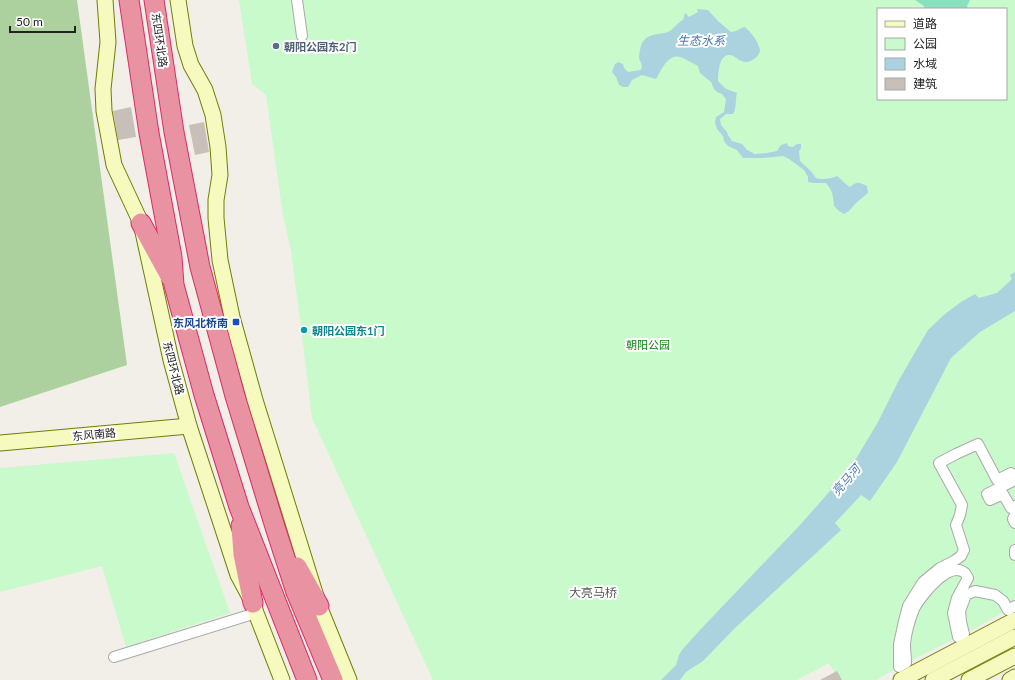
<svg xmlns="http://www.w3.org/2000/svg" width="1015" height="680" font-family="Lato,'Noto Sans SC',sans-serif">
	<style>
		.forest { fill: #add19e }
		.park { fill: #c8facc; fill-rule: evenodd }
		.pitch { fill: #88e0be }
		.water { fill: #aad3df }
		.building { fill: #c7bfb8 }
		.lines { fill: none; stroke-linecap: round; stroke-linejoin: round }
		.street-casing { stroke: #a9a9a9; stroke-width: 12 }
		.secondary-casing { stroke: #707d05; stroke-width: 17 }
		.highway-casing { stroke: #dc2a67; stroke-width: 21 }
		.street { stroke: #fff; stroke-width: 10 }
		.secondary { stroke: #f7fabf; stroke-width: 15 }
		.highway { stroke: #e892a2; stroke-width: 19 }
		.service-dot { fill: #5c6f8a; stroke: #fff; stroke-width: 1.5 }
		.transit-dot { fill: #1a4fb4; stroke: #fff; stroke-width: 1.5 }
		.culture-dot { fill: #0f9aa8; stroke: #fff; stroke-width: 1.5 }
		.labels { text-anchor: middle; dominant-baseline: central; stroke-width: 4; stroke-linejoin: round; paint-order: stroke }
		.street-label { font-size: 11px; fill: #222; stroke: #fff }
		.service-label { font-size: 11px; font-weight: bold; fill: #4e5e75; stroke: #fff; text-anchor: start }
		.transit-label { font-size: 11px; font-weight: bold; fill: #164399; stroke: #fff; text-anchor: end }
		.culture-label { font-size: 11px; font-weight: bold; fill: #0d838f; stroke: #fff; text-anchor: start }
		.park-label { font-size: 11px; fill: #0c8416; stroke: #fff }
		.water-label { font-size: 12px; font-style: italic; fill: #4a7aab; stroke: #fff }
		.neighbourhood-label { font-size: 12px; fill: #555; stroke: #fff }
	</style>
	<rect width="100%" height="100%" fill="#f2efe9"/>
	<polygon class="forest" points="0,0 77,0 127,365 0,407"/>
	<g class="park">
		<path d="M239,0H1015V606L964,634L906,663L876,680H839L829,663L797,680H433L312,418L300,319L291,251L283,215L266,95L252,84ZM878,9H1006V99H878Z"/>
		<polygon points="174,453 230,613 126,647 102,566 0,592 0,468"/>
	</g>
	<polygon class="pitch" points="915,0 970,0 967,6 968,9 924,9 924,6"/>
	<g class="water">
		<path d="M697,9L708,10L718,21L731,32C736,32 740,28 745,27C750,32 754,36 757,42C758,45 760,48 760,51C759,56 752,62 746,62C739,63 732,50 724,57C719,60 718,75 718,81L726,89L737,93C735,100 737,107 733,114H726L720,119L721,125L727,132L728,135L732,141L742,144L747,150L755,154L767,153L777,151L781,145L787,143L788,146L793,147L797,144H801V148L799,151L800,161C807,168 810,169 816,178C821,180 832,179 837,176C842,180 845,184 850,187C857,181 859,182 867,186L868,193L856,203L849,211L844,214L839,211L834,206C833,195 833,192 826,183H814L808,182V177L804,170L789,159L783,156L764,158H743L737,150L728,146L724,141L723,136L717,129L715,123L716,117L724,112L726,99L722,94L717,92L714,89L711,82L700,73L698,66C692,63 686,59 680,57C668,53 661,71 656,79L642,75L632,80L628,87H623L619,85L616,77L612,72L615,64L618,62L623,64L624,68L628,72L641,70C643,64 641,64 639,58C639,55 640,49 641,46C645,33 658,35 668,32C674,29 677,23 683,20L685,13L689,17L698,12Z"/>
		<polygon points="1015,272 1015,311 980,332 951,358 897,462 870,501 861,495 835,523 841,530 735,628 703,661 686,672 680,680 661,680 676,665 679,655 682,650 699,631 800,525 838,482 853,464 878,422 899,380 928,330 945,314 961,302 975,294 979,298 997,293 1012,279 1010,275"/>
	</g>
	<g class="building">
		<polygon points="131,107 136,137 118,140 113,111"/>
		<polygon points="204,122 209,152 195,155 189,125"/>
		<polygon points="837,671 842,680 820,680"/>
	</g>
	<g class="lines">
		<g class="street-casing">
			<g id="street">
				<polyline points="297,0 302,36"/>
				<path d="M1015,506L1011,508L1003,494L990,500L987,494L1015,480L1011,473L997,480L978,444L956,454L939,463L962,505L960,515L956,525L964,550L961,556L954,561L940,568L923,582L908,606L904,621L899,644V667L906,663C906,657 905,650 905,644C906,633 910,619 914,609C920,597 949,559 965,573C966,574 967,576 968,578L957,598L953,613L958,637L964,634L961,622L960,611L966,595L975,591L995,595L1003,601L1008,610L1015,606"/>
				<polyline points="1015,515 1013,519 1015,523"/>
				<polyline points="1015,550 1015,555"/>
				<polyline points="114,657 256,613"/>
			</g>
		</g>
		<g class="secondary-casing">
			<g id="secondary">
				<polyline points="105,0 108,42 103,89 104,111 114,165 141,223 171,360 189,426 238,575 253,603 256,613 282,680"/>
				<polyline points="178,0 185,46 191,65 205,90 213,115 218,147 220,175 216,200 216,218 220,260 232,317 255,400 319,606 349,680"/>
				<polyline points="0,443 189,426"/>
				<polyline points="901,680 1015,620"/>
				<polyline points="933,680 1015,637"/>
				<polyline points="969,680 1015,656"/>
				<polyline points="1010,680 1015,677"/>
			</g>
		</g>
		<g class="highway-casing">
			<g id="highway">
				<polyline points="129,0 149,133 172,257 174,285 204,395 239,507 307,680"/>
				<polyline points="154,0 174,132 200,267 235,396 275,527 296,592 333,680"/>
				<polyline points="141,223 171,278"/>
				<polyline points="241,526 243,554 253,603"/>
				<polyline points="297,567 319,606"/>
			</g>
		</g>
		<use href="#street" class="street"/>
		<use href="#secondary" class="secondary"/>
		<use href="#highway" class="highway"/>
	</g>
	<circle class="service-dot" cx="276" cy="46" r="4"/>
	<rect class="transit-dot" x="232" y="318" width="8" height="8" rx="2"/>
	<circle class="culture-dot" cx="304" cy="330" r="4"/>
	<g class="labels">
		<g class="street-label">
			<text transform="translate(160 40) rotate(82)">东四环北路</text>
			<text transform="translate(174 368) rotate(76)">东四环北路</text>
			<text transform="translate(94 434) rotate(-5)">东风南路</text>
		</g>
		<g class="service-label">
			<text x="284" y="46">朝阳公园东2门</text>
		</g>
		<g class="transit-label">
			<text x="228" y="322">东风北桥南</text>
		</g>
		<g class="culture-label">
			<text x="312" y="330">朝阳公园东1门</text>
		</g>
		<g class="park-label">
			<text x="648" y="344">朝阳公园</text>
		</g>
		<g class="water-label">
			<text x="701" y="40">生态水系</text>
			<text transform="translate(846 480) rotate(-49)">亮马河</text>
		</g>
		<g class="neighbourhood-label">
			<text x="593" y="592">大亮马桥</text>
		</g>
	</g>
	<rect x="877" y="8" width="130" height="92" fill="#ffffff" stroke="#a7a7a7"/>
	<rect x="885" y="21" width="20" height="6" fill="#f7fabf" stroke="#a7a7a7"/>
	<text x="913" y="28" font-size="12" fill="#222222">道路</text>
	<rect x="885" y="38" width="20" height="12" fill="#c8facc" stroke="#a7a7a7"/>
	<text x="913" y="48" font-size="12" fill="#222222">公园</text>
	<rect x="885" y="58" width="20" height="12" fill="#aad3df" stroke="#a7a7a7"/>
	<text x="913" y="68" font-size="12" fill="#222222">水域</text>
	<rect x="885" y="78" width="20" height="12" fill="#c7bfb8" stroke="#a7a7a7"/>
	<text x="913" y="88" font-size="12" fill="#222222">建筑</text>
	<path d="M10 26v6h65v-6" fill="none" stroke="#222222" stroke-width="2"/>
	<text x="16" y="26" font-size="12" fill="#222222" stroke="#ffffff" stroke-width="3" paint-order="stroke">50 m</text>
</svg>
